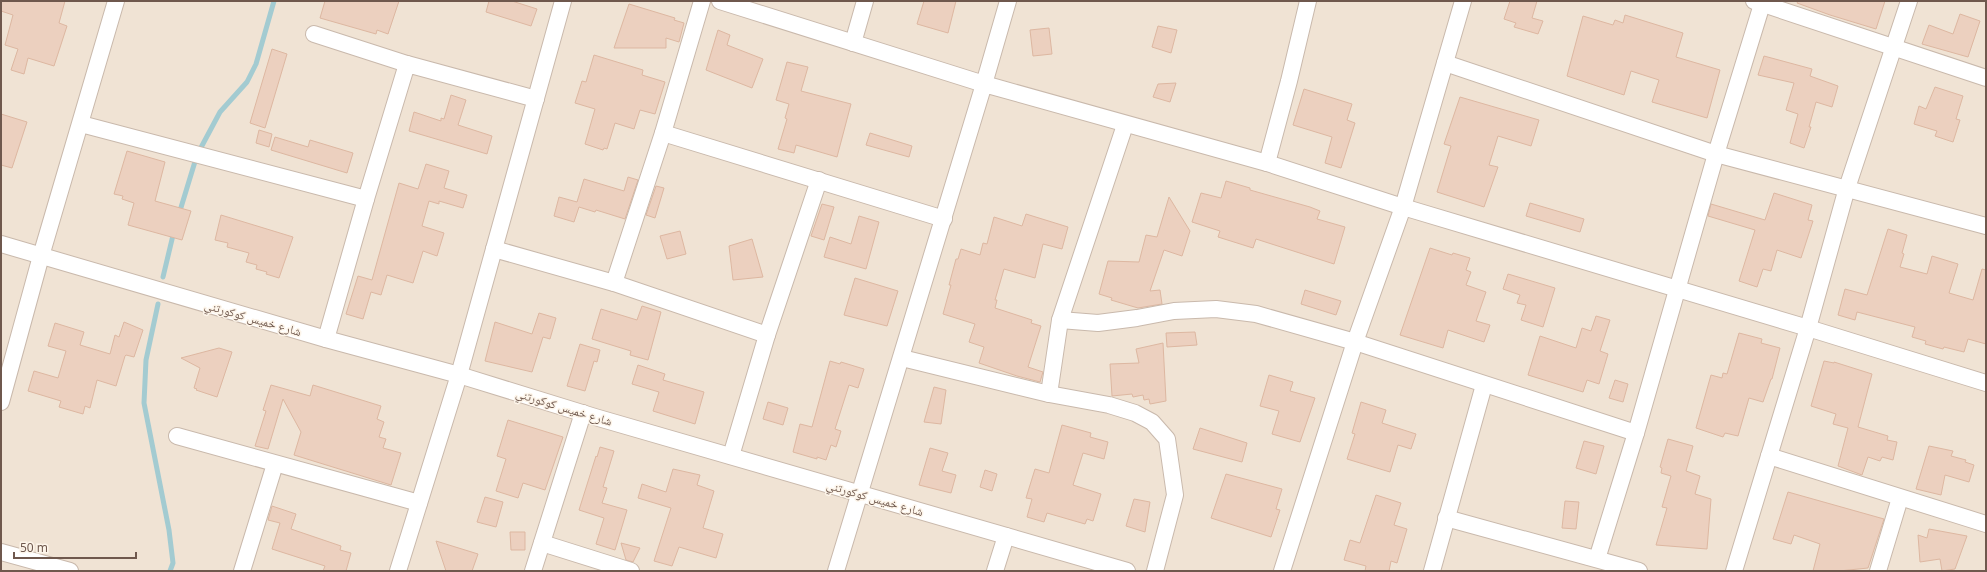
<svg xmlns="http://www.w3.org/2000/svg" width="1987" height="572" font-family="'Noto Sans','Noto Naskh Arabic',sans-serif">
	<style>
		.residential { fill: #f0e3d4 }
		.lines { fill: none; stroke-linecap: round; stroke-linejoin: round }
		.stream { stroke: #a3cbd1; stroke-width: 5 }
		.building { fill: #ecd0bf; stroke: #ddb7a1 }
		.street-casing { stroke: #c9b9ac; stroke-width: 18 }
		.street { stroke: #fff; stroke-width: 16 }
		.labels { text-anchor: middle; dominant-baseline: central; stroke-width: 3; stroke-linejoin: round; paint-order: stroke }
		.street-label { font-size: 12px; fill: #6f584d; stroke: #fdf5ea }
	</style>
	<rect width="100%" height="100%" fill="#faf1e5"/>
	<rect class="residential" x="1" y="1" width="1985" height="570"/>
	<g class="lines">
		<g class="stream">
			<polyline points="179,214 197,155 220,112 247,82 256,64 274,1"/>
			<polyline points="163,277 174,231"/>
			<polyline points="158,304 146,360 144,403 169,530 173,563 170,571"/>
		</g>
	</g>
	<g class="building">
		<polygon points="1,1 65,1 59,23 67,26 54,66 28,58 24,74 11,70 18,49 5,45 13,15 1,11"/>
		<polygon points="325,1 399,1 388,34 377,30 376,34 320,18"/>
		<polygon points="489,1 512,1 537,9 531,26 486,12"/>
		<polygon points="924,1 956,1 948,33 917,24"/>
		<polygon points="1510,1 1537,1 1532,18 1543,21 1538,34 1514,27 1516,23 1504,19"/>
		<polygon points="1798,1 1885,1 1876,29 1830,15 1797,3"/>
		<polygon points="629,4 675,18 674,20 684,23 679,42 666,38 666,48 614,48"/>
		<polygon points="1960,14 1980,21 1968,57 1922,44 1929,25 1953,34"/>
		<polygon points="1625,15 1683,33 1676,57 1720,70 1707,118 1652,102 1659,80 1631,71 1624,95 1567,76 1583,16 1613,25 1615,20 1623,23"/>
		<polygon points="1158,26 1177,30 1171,53 1152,47"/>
		<polygon points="1049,28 1052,54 1033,56 1030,30"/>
		<polygon points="718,30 730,35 727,45 763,59 752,88 706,70"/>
		<polygon points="272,49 287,54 265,128 250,123"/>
		<polygon points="594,55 643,70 642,75 665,82 655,114 640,110 634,129 615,123 607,149 604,148 603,150 585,144 595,109 575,103 582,81 586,82"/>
		<polygon points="1764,56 1812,69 1810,76 1838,86 1832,107 1816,102 1809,127 1811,127 1804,148 1790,143 1798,114 1786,110 1794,83 1758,75"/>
		<polygon points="787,62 808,67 801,91 851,104 837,157 796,145 794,153 778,149 787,119 785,118 789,104 776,100"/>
		<polygon points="1176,83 1170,102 1153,97 1158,84"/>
		<polygon points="1935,87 1963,96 1956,119 1960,120 1953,142 1935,136 1937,131 1914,124 1919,106 1926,109"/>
		<polygon points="1304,89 1352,104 1347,120 1355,123 1341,168 1325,163 1332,137 1293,125"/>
		<polygon points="451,95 466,100 458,125 492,136 487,154 409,131 414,112 441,121 441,118 444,119"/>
		<polygon points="1460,97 1539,120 1531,146 1498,136 1489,165 1498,167 1484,207 1437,192 1451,146 1444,144"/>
		<polygon points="1,114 27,122 12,168 1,165"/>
		<polygon points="259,130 272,134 269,147 256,143"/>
		<polygon points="870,133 912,146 909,157 866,145"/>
		<polygon points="275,137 308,147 310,140 353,153 347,173 271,150"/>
		<polygon points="127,151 165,162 155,201 191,211 182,240 128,225 134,203 122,199 123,196 114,194"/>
		<polygon points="426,164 449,171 444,188 467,195 463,208 439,201 439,204 429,201 422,226 444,233 437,256 423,251 413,283 387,275 381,295 371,292 363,319 346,314 358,276 372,280 399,183 418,189"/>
		<polygon points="628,177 638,180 625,219 596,210 595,212 579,207 574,222 554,216 559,197 577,202 584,179 624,191"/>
		<polygon points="1226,181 1250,188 1250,190 1310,207 1320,211 1317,219 1345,227 1334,264 1256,239 1253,248 1218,237 1220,231 1192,222 1201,193 1221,198"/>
		<polygon points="656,186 664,188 655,218 646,215"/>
		<polygon points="1774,193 1812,205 1808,220 1813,221 1801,258 1777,250 1771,271 1763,269 1757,287 1739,281 1755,230 1708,216 1711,204 1765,220"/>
		<polygon points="1169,197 1190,231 1182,256 1164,250 1150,291 1160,290 1162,304 1138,308 1111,300 1112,298 1099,294 1108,261 1139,262 1146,235 1157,237"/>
		<polygon points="1530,203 1584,219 1580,232 1526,216"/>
		<polygon points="822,204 834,207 824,240 811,236"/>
		<polygon points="1026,214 1068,227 1062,249 1043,244 1035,278 1004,269 995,300 997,300 995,308 1032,320 1031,323 1041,326 1028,367 1043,372 1040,382 1017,376 979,363 984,347 969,342 975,324 943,314 951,285 949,285 956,259 958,259 961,249 980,255 983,243 987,244 994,217 1022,226"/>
		<polygon points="221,215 293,237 279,278 266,274 267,272 256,269 257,265 246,262 249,253 227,247 228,243 215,240"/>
		<polygon points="859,216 879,222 866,269 824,257 830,237 851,244"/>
		<polygon points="1888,229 1907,235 1902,253 1904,254 1900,267 1927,274 1932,256 1958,264 1949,293 1973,300 1982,269 1986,270 1986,344 1968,339 1964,352 1944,347 1943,349 1925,344 1926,341 1912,337 1915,327 1857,312 1855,320 1838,315 1845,289 1867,295"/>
		<polygon points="680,231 686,254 667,259 660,236"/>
		<polygon points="752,239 763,277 733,280 729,246"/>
		<polygon points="1430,248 1452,255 1453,253 1470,258 1466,270 1471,272 1466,285 1486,292 1476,321 1490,325 1484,342 1448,330 1443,348 1400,335"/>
		<polygon points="1508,274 1555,288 1543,327 1521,320 1526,305 1517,303 1520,295 1503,289"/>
		<polygon points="855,278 898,291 887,326 844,315"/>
		<polygon points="1305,290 1341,301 1336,315 1301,304"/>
		<polygon points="642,306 661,312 648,360 630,355 631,351 592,339 601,309 637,320"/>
		<polygon points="539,313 556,318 550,339 543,337 532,372 485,361 495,322 532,334"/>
		<polygon points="1596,316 1610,320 1600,351 1608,354 1599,384 1587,380 1583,392 1528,375 1540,336 1576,348 1582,328 1591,331"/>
		<polygon points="124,322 143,330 134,357 126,355 125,356 116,386 97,380 90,408 85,406 83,414 59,407 61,401 28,391 34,371 58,378 66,351 48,346 55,323 84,332 80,345 110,354 115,335 119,337"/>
		<polygon points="1195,332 1197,345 1167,347 1166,333"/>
		<polygon points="1739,333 1762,339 1761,343 1780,348 1772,379 1771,379 1763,402 1749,398 1738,436 1725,433 1723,437 1696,428 1711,375 1722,378 1723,373 1727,374"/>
		<polygon points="1163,343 1166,401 1150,404 1149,399 1144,400 1143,395 1133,397 1132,394 1112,396 1110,364 1139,363 1136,349"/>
		<polygon points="580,344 600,350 597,362 594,361 585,391 567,386"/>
		<polygon points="219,348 232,352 217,397 196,390 197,389 194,388 200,368 181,358"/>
		<polygon points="830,361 840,364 841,362 864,369 858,388 849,385 835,429 841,431 836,447 831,445 826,460 817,457 817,459 793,452 800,424 812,427"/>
		<polygon points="1824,361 1834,363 1834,362 1872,374 1858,427 1888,436 1887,440 1897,442 1893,460 1882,457 1880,461 1868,457 1862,475 1838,466 1848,428 1833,424 1836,414 1811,406"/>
		<polygon points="638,365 665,374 663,380 704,392 695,424 653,411 659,392 632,384"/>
		<polygon points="1269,375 1293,382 1290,391 1315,398 1300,442 1272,434 1279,411 1260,406"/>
		<polygon points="1615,380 1628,384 1623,402 1609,398"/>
		<polygon points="271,385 310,396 313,385 381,406 377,419 384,422 379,437 386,439 383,448 401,453 391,485 294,455 301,432 283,399 268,449 255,446 266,411 263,410"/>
		<polygon points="934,387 946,390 941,424 924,422"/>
		<polygon points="768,402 788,408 783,425 763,419"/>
		<polygon points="1361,402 1386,410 1382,423 1416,434 1411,449 1398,445 1390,472 1347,459 1355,434 1352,433"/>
		<polygon points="508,420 563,437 545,490 523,483 518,498 496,491 506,459 497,456"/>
		<polygon points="1062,425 1091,433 1090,437 1108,442 1104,459 1083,453 1073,485 1101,494 1093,521 1087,519 1085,524 1047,513 1044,522 1027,517 1032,499 1026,498 1035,469 1049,473"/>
		<polygon points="1200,428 1247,443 1242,462 1193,449"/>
		<polygon points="1668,439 1693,446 1686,471 1700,476 1695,494 1711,499 1707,549 1656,545 1667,508 1662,507 1671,476 1661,473 1662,468 1660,467"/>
		<polygon points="1584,441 1604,446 1596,474 1576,468"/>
		<polygon points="1929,446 1953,451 1951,456 1966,460 1965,462 1974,465 1969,482 1945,475 1941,495 1916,489"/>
		<polygon points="600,447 614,451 603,487 607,488 602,503 627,510 615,550 596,544 604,518 579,510 596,456 597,457"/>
		<polygon points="930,448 948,453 942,471 956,475 951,493 919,485"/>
		<polygon points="673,469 700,475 697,485 714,491 703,528 723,534 716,558 679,547 672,566 654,561 671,508 638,498 642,484 666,492"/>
		<polygon points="985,470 997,474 992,491 980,487"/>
		<polygon points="1226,474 1282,489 1276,509 1280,510 1271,537 1211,518"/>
		<polygon points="1788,492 1884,519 1868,568 1839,571 1813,571 1820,544 1794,535 1791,544 1773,539"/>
		<polygon points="1376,495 1401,503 1394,525 1407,529 1397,563 1391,561 1389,571 1365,571 1366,566 1344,560 1350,540 1360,543"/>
		<polygon points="485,497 503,502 496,527 477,522"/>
		<polygon points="1134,499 1150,502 1145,532 1126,526"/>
		<polygon points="1565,501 1579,502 1576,529 1562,528"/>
		<polygon points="272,506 296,514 291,529 341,546 340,550 351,553 346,571 323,571 325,566 272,549 280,523 268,520"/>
		<polygon points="1929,529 1967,536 1955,569 1942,571 1940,559 1920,562 1918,535 1927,538"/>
		<polygon points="510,532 525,532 525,550 511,550"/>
		<polygon points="436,541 478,554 472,571 446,571"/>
		<polygon points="621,543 640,548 633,562 626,560"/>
	</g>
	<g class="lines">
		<g class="street-casing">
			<g id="street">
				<polyline points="720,1 984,84 1008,1"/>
				<polyline points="1754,1 1986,78"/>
				<polyline points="314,34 407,64"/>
				<polyline points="853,43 865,1"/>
				<polyline points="1445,63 1716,154 1986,226"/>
				<polyline points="81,124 366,199 326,339"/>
				<polyline points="663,133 944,219"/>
				<polyline points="1267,163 1289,81 1308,1"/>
				<polyline points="366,199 407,64 536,99"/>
				<polyline points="1,244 326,339 459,375 595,417 1127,571"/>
				<polyline points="494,249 614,283 767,335"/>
				<polyline points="614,283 663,133 702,1"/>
				<polyline points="1060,320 1098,323 1137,318 1174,311 1216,309 1256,314 1355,342 1636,433 1716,154 1763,1"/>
				<polyline points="902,358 1049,394 1060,320 1125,125"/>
				<polyline points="1049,394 1109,405 1135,413 1152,422 1167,439 1175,495 1155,571"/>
				<polyline points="1,402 41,256 116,1"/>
				<polyline points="177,436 419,503"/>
				<polyline points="731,456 767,335 819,180"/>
				<polyline points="1769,456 1986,524"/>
				<polyline points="1446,518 1639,571"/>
				<polyline points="542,543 631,571"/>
				<polyline points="1,552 70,571"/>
				<polyline points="1597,559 1636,433"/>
				<polyline points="242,571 275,464"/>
				<polyline points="398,571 459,375 563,1"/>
				<polyline points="533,571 583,413"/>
				<polyline points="836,571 984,84 1267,163 1403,207 1463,1"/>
				<polyline points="995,571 1006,536"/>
				<polyline points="1282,571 1355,342 1403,207 1808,328 1847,188 1909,1"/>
				<polyline points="1432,571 1484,385"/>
				<polyline points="1734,571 1808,328 1986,383"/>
				<polyline points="1878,571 1900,498"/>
			</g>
		</g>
		<use href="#street" class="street"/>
	</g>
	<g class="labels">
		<g class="street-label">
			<text transform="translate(253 318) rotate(16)">شارع خميس كوكورتني</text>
			<text transform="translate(564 407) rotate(17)">شارع خميس كوكورتني</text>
			<text transform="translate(875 498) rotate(16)">شارع خميس كوكورتني</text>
		</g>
	</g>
	<rect width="1987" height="572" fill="none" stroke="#6f584d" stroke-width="4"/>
	<path d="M14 552v6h122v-6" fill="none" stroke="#6f584d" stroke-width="2"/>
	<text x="20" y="552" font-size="12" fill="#6f584d" stroke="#fdf5ea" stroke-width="3" paint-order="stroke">50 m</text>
</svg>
